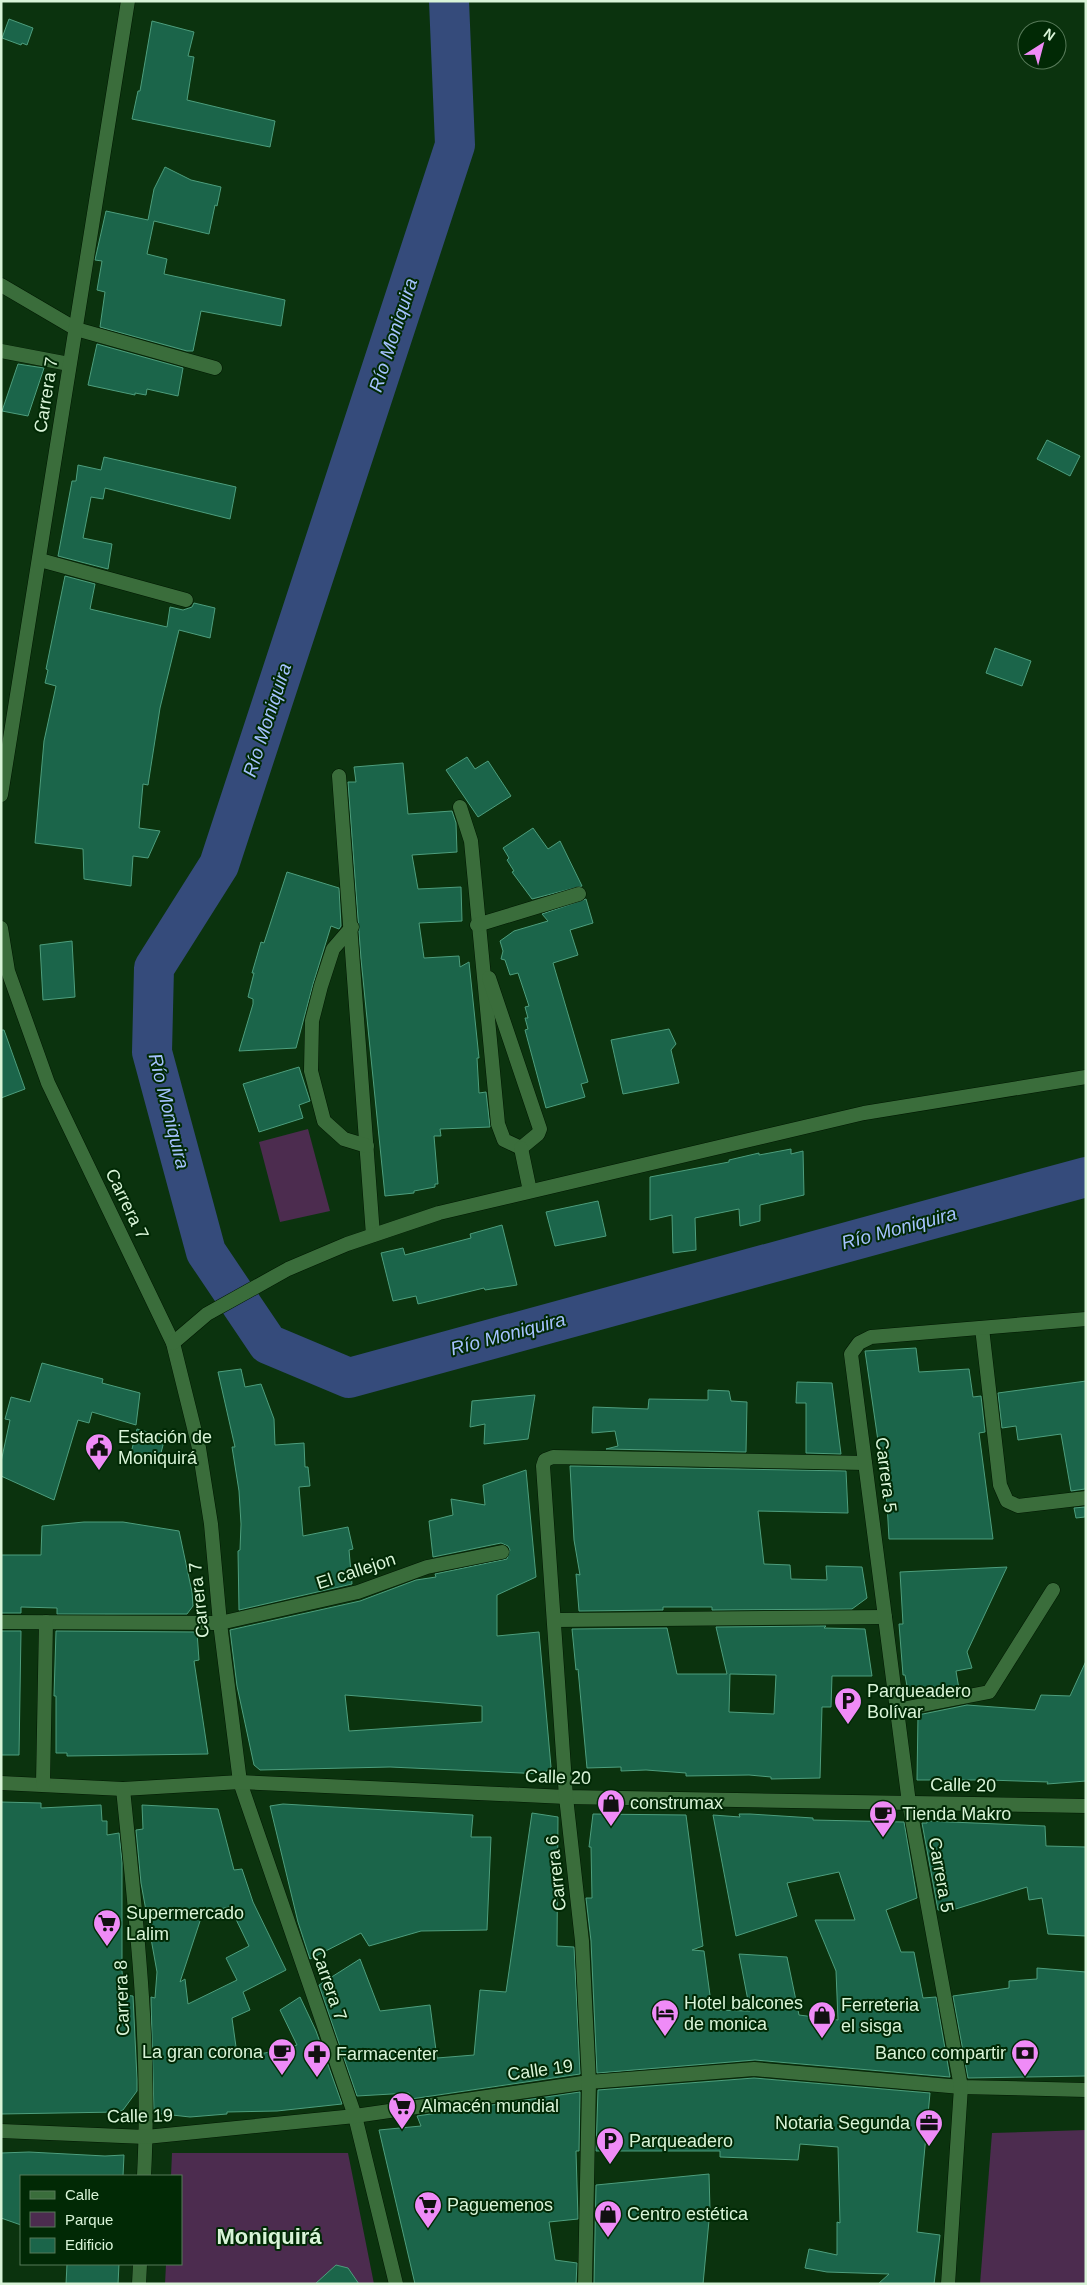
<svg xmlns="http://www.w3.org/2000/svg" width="1087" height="2285" font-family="Helvetica,sans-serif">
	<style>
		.green { fill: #4c2c4f }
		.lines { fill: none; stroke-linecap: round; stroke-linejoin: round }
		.river { stroke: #354b7b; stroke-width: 40 }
		.building { fill: #1b654a; stroke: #4d9e7d; fill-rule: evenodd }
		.minor-casing { stroke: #011802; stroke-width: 15 }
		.minor { stroke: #3a6d3b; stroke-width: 14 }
		.labels { text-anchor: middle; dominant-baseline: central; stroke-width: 4; stroke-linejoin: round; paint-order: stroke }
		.street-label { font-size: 18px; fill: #d9f4d8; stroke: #012905 }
		.poi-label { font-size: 18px; fill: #d9f4d8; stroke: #012905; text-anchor: start }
		.water-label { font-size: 19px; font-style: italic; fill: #a5c2fe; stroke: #012905 }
		.district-label { font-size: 22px; font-weight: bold; fill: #d9f4d8; stroke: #012905 }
	</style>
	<rect width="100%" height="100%" fill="#0b330e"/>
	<g class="green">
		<polygon points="308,1129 330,1211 280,1222 259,1142"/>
		<polygon points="1086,2130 1086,2284 980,2284 992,2133"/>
		<polygon points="172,2153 348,2153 374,2284 165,2284 166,2264 181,2264 181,2176 171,2176"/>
	</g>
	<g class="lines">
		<polyline class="river" points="449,1 455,145 219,865 154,968 152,1052 206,1252 268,1344 349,1378 1086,1177"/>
	</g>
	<g class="building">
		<polygon points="9,19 33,28 27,45 22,43 21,45 2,38"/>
		<polygon points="152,21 194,32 188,56 194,57 187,100 275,121 270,147 132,119 138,91 140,91"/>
		<polygon points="165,167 191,180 221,187 217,206 215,205 209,234 154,221 147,254 167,259 164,274 285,300 281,326 201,311 193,351 187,351 100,327 105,292 97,290 102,261 95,260 106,211 148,220 154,189"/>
		<polygon points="97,344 183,368 178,396 147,389 146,395 135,393 135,395 88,385"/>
		<polygon points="18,364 44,368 28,416 2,411"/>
		<polygon points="1047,440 1080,456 1070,476 1037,459"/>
		<polygon points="104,457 236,487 230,519 105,488 103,499 91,497 83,538 112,544 108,569 58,556 72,481 76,481 78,465 101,470"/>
		<polygon points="65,576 95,584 90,609 167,627 170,607 183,610 192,607 194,603 215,608 210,638 179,630 160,708 148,785 143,784 139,828 160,831 148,858 133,856 131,886 84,879 83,849 35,843 44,741 56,686 45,683 48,670 46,669"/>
		<polygon points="995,648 1031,661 1022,686 986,673"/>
		<polygon points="467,757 475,769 488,761 511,796 478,817 446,770"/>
		<polygon points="403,763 408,814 452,811 456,823 457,852 412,855 418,889 461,887 462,921 419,923 424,958 459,956 460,967 469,962 479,1058 477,1058 479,1093 486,1092 490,1127 440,1129 441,1136 434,1136 438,1184 435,1184 435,1187 414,1191 414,1193 385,1196 361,959 348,782 356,782 354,767"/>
		<polygon points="533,828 548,849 560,841 582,886 532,899 512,872 514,871 507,860 509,858 503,848"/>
		<polygon points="287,872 339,888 341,926 339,929 331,926 313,984 296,1048 239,1051 253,1004 253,999 248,997 254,973 252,973 261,942 264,943"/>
		<polygon points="586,899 593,923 570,930 578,955 553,963 588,1082 581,1084 585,1097 546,1108 525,1030 528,1029 525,1018 528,1018 525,1007 529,1006 518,973 510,975 505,960 501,959 503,951 500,941 514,931 548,921 542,914"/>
		<polygon points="72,941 75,997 43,1000 40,945"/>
		<polygon points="669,1029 676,1044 671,1050 679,1083 623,1094 611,1040"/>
		<polygon points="1,1030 4,1030 25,1089 1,1098"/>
		<polygon points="299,1067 310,1101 299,1105 303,1118 259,1132 243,1084"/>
		<polygon points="791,1149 791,1154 803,1151 804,1195 760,1205 760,1221 740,1226 739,1209 695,1218 696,1250 673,1253 672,1215 650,1220 650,1177 729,1162 729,1160 759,1153 759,1155"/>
		<polygon points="598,1201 606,1236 555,1246 546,1212"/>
		<polygon points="502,1225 517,1285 485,1290 484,1288 418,1304 416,1296 393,1301 381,1253 403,1248 405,1255 471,1238 470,1234"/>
		<polygon points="916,1348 919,1372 969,1369 973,1397 981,1396 985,1432 979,1433 993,1539 889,1539 887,1503 865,1351"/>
		<polygon points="42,1363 103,1379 102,1383 140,1393 136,1425 92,1412 89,1423 78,1420 54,1500 1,1476 1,1462 10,1420 5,1419 11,1397 30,1402"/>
		<polygon points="241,1369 245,1387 261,1384 274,1419 275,1445 304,1443 305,1467 308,1467 310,1486 299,1487 303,1536 348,1527 353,1549 349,1550 352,1584 239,1610 238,1551 240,1550 241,1524 239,1491 232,1447 235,1447 218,1372"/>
		<polygon points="1086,1381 1085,1489 1071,1491 1061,1434 1018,1440 1016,1426 1002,1428 998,1393"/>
		<polygon points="797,1382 832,1383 841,1454 806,1453 806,1403 796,1403"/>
		<polygon points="708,1390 729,1391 731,1401 747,1402 746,1452 606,1449 618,1446 615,1431 592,1433 593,1407 648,1409 649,1399 708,1400"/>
		<polygon points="535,1395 528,1439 484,1444 485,1424 470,1427 472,1401"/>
		<polygon points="137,1429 165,1437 159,1461 131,1453"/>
		<polygon points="570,1466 846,1471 848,1513 758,1511 764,1564 790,1565 791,1579 827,1580 826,1566 862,1567 867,1598 852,1609 712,1610 712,1607 663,1607 663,1610 579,1611 576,1574 580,1575 574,1540"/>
		<path d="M526,1470L536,1577L497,1595V1636L539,1632L551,1767L543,1774L390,1767L260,1770L254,1765L237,1686L230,1630L360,1601L416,1580L436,1577L435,1574L507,1559L510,1550L508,1546L501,1543L433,1557L429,1521L453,1515L451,1499L485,1505L483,1485ZM345,1695L482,1706V1722L349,1731Z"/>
		<polygon points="1085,1507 1085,1517 1076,1518 1074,1508"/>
		<polygon points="84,1522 123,1522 179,1531 192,1592 193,1606 187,1614 57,1614 57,1608 21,1607 21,1613 1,1613 1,1555 41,1555 42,1526"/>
		<polygon points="1007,1567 967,1652 972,1668 956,1671 959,1689 909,1697 905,1675 903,1675 899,1624 903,1624 900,1572"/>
		<path d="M826,1626L824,1628L865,1629L872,1676H832L831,1707H822L820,1778L771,1779V1777L749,1775L686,1776V1773L646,1770L621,1771V1767L587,1768L578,1669L576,1670L572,1629L667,1628L677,1674H727L716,1627ZM730,1674L776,1675L774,1714L729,1712Z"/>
		<polygon points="1,1631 21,1631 19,1755 1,1755"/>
		<polygon points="56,1631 197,1632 199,1660 194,1661 208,1754 67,1756 67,1753 56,1753 56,1696 54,1696"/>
		<polygon points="1086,1661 1086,1781 1047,1784 1048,1782 988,1780 917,1780 918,1715 967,1705 1035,1710 1041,1695 1070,1696"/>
		<polygon points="1,1802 41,1803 41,1808 101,1805 102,1821 107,1821 107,1835 119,1833 122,1862 122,1971 124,1995 133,1996 137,2079 137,2091 123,2110 118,2112 1,2114"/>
		<polygon points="283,1804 473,1815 471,1837 491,1837 487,1930 421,1931 369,1946 361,1933 310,1959 298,1922 270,1806"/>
		<path d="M142,1805L218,1809L234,1870L242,1869L253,1902L286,1970L243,1992L250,2010L232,2018L237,2054L265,2053L297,2045L280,2010L300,1997L316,2031L342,2104L277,2111L227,2112V2114L190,2117L154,2113L151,1997L155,1998L157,1972L141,1883L136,1830L143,1829ZM230,1907L249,1946L226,1958L237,1980L188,2004L185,1979L180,1982L203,1912Z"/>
		<polygon points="532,1813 558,1817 557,1946 574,1947 580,2074 411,2099 409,2093 357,2096 319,1985 360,1959 380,2011 430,2005 437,2058 474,2055 480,1990 506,1992"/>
		<polygon points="593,1814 686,1815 703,1946 692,1950 704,1951 712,2010 750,2011 739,1954 787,1957 799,2015 838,2020 836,1971 815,1920 855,1920 839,1872 787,1883 797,1916 736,1936 713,1815 740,1817 739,1814 750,1814 813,1818 813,1820 904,1822 917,1898 886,1910 901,1952 914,1952 923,1998 936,1997 950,2077 755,2060 597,2073 591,1941 586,1898 592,1898 591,1847 589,1847"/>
		<polygon points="927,1821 1045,1826 1046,1846 1086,1847 1086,1936 1048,1934 1042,1898 1029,1900 1027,1887 946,1912 946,1910 938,1910 922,1823 927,1823"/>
		<polygon points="1037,1968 1086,1972 1086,2076 968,2078 953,1996 1009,1988 1009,1981 1037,1979"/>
		<polygon points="754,2078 930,2093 917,2232 940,2235 934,2284 878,2284 889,2274 827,2272 805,2268 809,2249 837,2255 837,2222 840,2223 838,2147 800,2144 798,2160 720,2157 720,2151 596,2151 598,2090"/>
		<polygon points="580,2092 579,2151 576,2151 578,2219 549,2222 555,2260 577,2263 576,2284 415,2284 379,2130 421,2126 417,2116"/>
		<polygon points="29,2152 105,2156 124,2155 123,2176 21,2176 21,2225 1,2218 1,2153"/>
		<polygon points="709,2174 710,2210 703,2284 594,2284 596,2185"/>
		<polygon points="67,2264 119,2264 118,2284 66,2284"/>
		<polygon points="336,2265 348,2268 359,2284 315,2284"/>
	</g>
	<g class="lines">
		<g class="minor-casing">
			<g id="minor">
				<polyline points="1,285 76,329 215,368"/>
				<polyline points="1,351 69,364"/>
				<polyline points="40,560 186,600"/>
				<polyline points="339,776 373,1235"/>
				<polyline points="1,795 128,1"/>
				<polyline points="460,807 471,841 498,1124 504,1140 521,1148"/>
				<polyline points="477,925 579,894"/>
				<polyline points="352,927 333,949 321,986 312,1021 311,1071 324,1121 344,1139 367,1146"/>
				<polyline points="1,928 8,971 48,1083 173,1343 199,1448 211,1524 220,1623 240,1782 355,2116 396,2284"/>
				<polyline points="489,978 540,1129 538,1134 521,1148"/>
				<polyline points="521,1148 530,1191"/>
				<polyline points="982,1328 1000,1485 1007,1501 1018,1506 1086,1498"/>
				<polyline points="173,1343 207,1314 288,1269 347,1244 439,1213 864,1113 1086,1077"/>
				<polyline points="556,1620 885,1617"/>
				<polyline points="1,1622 220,1623 358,1592 427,1567 502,1552"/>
				<polyline points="897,1710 989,1692 1053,1590"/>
				<polyline points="1,1783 123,1789 240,1782 566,1797 1086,1806"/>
				<polyline points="43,1784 46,1622"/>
				<path d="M123,1789C136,1917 151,2047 144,2176"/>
				<polyline points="1,2131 146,2137 355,2116 589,2082 754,2069 961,2087 1086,2090"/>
				<polyline points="139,2284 140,2264"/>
				<polyline points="585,2284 589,2082 582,1941 566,1797 543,1466 545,1460 553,1457 865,1463"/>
				<polyline points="948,2284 961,2087 909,1803 851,1354 859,1343 871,1337 1086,1319"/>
			</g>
		</g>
		<use href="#minor" class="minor"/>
	</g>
	<defs>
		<g id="civic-pin" transform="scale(1.4375)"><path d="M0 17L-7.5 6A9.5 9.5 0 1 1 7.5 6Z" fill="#ef8bf7" stroke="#012905"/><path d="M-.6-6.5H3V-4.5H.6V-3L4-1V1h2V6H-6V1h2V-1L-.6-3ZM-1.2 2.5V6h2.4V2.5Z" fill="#111"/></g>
		<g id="parking-pin" transform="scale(1.4375)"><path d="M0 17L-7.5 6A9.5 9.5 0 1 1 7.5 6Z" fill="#ef8bf7" stroke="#012905"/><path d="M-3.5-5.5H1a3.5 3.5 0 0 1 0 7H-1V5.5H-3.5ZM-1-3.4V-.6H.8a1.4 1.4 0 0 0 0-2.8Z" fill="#111"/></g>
		<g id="shop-pin" transform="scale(1.4375)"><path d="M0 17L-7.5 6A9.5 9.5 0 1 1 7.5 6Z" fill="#ef8bf7" stroke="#012905"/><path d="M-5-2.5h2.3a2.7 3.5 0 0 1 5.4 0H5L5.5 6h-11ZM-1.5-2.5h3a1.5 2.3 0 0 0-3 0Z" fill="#111"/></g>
		<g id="cafe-pin" transform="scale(1.4375)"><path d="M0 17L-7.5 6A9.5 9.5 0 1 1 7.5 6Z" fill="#ef8bf7" stroke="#012905"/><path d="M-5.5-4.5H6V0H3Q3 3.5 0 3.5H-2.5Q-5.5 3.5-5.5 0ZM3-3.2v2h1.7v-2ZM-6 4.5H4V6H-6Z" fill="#111"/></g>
		<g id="supermarket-pin" transform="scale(1.4375)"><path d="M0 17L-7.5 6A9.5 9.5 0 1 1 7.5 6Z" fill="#ef8bf7" stroke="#012905"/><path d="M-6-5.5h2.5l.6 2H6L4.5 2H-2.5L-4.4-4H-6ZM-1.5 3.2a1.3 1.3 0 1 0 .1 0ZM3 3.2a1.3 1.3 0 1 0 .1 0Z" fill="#111"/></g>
		<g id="hotel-pin" transform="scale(1.4375)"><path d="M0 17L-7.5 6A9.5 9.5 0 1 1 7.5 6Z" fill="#ef8bf7" stroke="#012905"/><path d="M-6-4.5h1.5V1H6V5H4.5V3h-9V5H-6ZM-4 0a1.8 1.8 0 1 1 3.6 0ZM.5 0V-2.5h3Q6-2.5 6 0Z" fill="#111"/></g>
		<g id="bank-pin" transform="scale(1.4375)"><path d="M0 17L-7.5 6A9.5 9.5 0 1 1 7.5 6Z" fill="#ef8bf7" stroke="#012905"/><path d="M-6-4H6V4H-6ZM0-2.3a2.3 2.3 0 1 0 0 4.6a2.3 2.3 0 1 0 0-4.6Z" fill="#111"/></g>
		<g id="pharmacy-pin" transform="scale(1.4375)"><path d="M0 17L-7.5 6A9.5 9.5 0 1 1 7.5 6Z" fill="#ef8bf7" stroke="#012905"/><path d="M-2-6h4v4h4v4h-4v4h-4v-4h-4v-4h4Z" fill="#111"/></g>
		<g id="office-pin" transform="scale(1.4375)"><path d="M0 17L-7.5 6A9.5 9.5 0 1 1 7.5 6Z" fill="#ef8bf7" stroke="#012905"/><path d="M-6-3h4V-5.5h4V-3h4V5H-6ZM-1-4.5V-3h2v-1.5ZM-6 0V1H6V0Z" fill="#111"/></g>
	</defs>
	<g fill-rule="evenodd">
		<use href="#civic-pin" x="99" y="1447"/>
		<use href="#parking-pin" x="848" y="1701"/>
		<use href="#shop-pin" x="611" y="1803"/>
		<use href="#cafe-pin" x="883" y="1814"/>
		<use href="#supermarket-pin" x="107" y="1923"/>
		<use href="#hotel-pin" x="665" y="2013"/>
		<use href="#shop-pin" x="822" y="2015"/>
		<use href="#cafe-pin" x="282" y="2052"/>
		<use href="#bank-pin" x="1025" y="2053"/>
		<use href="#pharmacy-pin" x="317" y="2054"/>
		<use href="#supermarket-pin" x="402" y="2106"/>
		<use href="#office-pin" x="929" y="2123"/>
		<use href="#parking-pin" x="610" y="2141"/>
		<use href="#supermarket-pin" x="428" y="2205"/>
		<use href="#shop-pin" x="608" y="2214"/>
	</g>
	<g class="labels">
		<g class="street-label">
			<text transform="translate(46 395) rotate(-81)">Carrera 7</text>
			<text transform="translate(127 1204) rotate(64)">Carrera 7</text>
			<text transform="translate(886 1475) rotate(83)">Carrera 5</text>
			<text transform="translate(356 1571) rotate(-18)">El callejon</text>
			<text transform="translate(199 1600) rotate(-96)">Carrera 7</text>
			<text transform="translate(558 1777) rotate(2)">Calle 20</text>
			<text transform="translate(963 1785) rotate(1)">Calle 20</text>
			<text transform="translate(556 1873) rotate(-96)">Carrera 6</text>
			<text transform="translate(941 1875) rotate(80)">Carrera 5</text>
			<text transform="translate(329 1984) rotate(71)">Carrera 7</text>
			<text transform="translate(122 1998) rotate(-92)">Carrera 8</text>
			<text transform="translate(540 2070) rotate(-8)">Calle 19</text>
			<text transform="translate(140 2116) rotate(-1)">Calle 19</text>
		</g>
		<g class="poi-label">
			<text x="118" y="1437">Estación de<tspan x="118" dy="21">Moniquirá</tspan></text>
			<text x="867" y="1691">Parqueadero<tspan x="867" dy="21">Bolívar</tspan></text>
			<text x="630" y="1803">construmax</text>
			<text x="902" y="1814">Tienda Makro</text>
			<text x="126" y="1913">Supermercado<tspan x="126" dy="21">Lalim</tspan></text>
			<text x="684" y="2003">Hotel balcones<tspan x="684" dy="21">de monica</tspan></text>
			<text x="841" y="2005">Ferreteria<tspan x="841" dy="21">el sisga</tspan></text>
			<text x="263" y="2052" text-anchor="end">La gran corona</text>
			<text x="1006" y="2053" text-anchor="end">Banco compartir</text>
			<text x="336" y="2054">Farmacenter</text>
			<text x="421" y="2106">Almacén mundial</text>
			<text x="910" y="2123" text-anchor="end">Notaria Segunda</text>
			<text x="629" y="2141">Parqueadero</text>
			<text x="447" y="2205">Paguemenos</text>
			<text x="627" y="2214">Centro estética</text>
		</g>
		<g class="water-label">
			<text transform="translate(393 335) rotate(-72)">Río Moniquira</text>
			<text transform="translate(267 720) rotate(-72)">Río Moniquira</text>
			<text transform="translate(169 1111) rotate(76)">Río Moniquira</text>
			<text transform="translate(899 1228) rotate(-15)">Río Moniquira</text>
			<text transform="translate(508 1334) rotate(-15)">Río Moniquira</text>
		</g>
		<g class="district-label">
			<text x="269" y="2236">Moniquirá</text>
		</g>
	</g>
	<rect width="1087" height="2285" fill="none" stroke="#d9f4d8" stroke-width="5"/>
	<rect x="20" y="2175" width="162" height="90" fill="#012905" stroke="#577a59"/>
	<rect x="30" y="2191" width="25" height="8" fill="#3a6d3b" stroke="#577a59"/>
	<text x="65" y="2200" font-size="15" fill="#d9f4d8">Calle</text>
	<rect x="30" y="2212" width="25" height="15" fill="#4c2c4f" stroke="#577a59"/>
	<text x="65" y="2225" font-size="15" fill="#d9f4d8">Parque</text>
	<rect x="30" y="2238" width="25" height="15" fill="#1b654a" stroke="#577a59"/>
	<text x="65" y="2250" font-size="15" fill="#d9f4d8">Edificio</text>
	<g transform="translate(1042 45) rotate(36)"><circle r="24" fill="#012905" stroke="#577a59"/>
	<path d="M0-4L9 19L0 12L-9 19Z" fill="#ef8bf7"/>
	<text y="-8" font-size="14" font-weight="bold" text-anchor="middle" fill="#d9f4d8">N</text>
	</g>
</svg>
